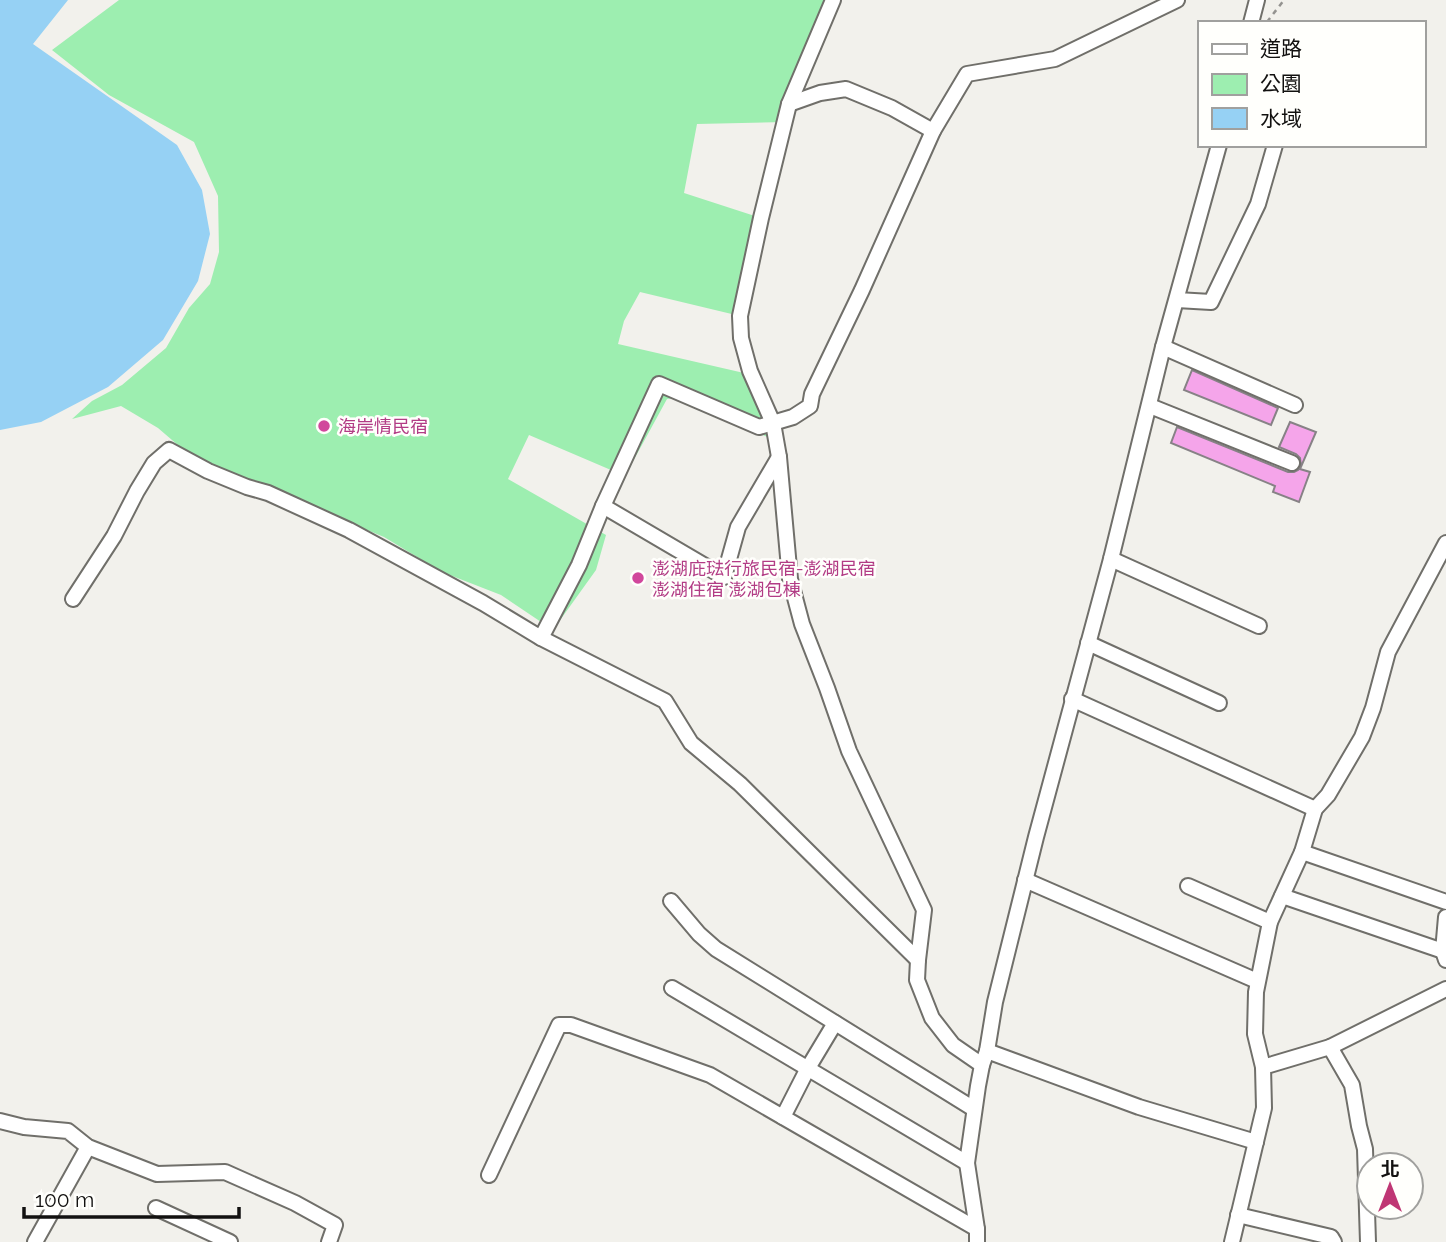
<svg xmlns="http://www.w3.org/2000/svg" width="1446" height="1242" font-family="Raleway,'Noto Sans TC',sans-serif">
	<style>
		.green { fill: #9deeb0 }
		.water { fill: #96d1f4 }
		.building { fill: #f5a5ea; stroke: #878286; stroke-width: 2 }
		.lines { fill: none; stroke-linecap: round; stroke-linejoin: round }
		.minor-casing { stroke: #706f6a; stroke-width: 18 }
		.path { stroke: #949390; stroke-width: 2.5; stroke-dasharray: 5 5; stroke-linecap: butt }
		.minor { stroke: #fff; stroke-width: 14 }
		.hotel-dot { fill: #d1479c; stroke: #fffffc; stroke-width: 2.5 }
		.labels { text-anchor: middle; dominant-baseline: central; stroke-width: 5; stroke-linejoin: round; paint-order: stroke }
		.hotel-label { font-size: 18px; fill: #b23c85; stroke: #fffffc; text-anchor: start }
	</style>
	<rect width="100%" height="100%" fill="#f2f1ec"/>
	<polygon class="green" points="119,0 835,0 786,122 697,124 684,193 761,218 740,316 640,292 624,321 618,344 744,373 770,438 675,398 667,399 625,476 529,435 508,479 606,535 596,570 553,630 501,595 442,572 384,537 193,458 158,428 121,406 72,419 92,401 122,385 166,348 189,308 210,284 219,252 218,196 194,142 109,95 52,50"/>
	<polygon class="water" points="0,0 68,0 33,44 177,145 202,190 210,234 198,281 163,340 108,387 41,422 0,430"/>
	<g class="building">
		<polygon points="1192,370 1278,408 1271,425 1184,390"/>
		<polygon points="1290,422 1316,432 1300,469 1310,472 1299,502 1273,492 1275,486 1171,443 1177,427 1288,472 1294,472 1298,470 1301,466 1300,458 1296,454 1279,447"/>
	</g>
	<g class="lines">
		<g class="minor-casing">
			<g id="minor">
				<polyline points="833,0 789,104 761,218 740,316 741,338 750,371 773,423 779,457 790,579 802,624 827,688 849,751 924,910 918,960 917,980 932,1018 953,1045 982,1065"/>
				<polyline points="1251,23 1257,0"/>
				<polyline points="789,104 820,93 846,89 892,108 933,131 967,74 1055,59 1177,0"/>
				<polyline points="1177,300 1211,302 1258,204 1275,145"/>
				<polyline points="1163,347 1295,405"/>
				<polyline points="1150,406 1292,463"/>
				<polyline points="603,506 724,577 738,527 779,457"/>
				<polyline points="1111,559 1259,626"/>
				<polyline points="73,599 114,536 137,491 154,463 169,450 208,471 247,487 268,493 349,530 483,603 541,638 665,701 691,743 740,784 918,960"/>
				<polyline points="541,638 579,565 603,506 659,384 759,427 793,417 810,406 812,394 862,290 933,131"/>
				<polyline points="1088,643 1219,703"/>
				<polyline points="1072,699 1315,809"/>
				<polyline points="1302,852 1446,902"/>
				<polyline points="1025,880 1257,981"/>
				<polyline points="1188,886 1270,922"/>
				<polyline points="1282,896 1443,951"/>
				<polyline points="671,901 699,934 716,949 974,1109"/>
				<polyline points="1446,917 1443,951 1446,960"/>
				<polyline points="672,988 967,1163"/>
				<polyline points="1330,1047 1352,1085 1359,1126 1365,1149 1368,1242"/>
				<polyline points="987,1051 1139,1107 1256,1142"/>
				<polyline points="1263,1067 1330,1047 1446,989"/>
				<polyline points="783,1117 808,1068 835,1023"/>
				<polyline points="0,1121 24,1127 68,1131 88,1147 157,1174 225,1172 295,1203 335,1225 329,1242"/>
				<polyline points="489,1175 559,1025 571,1025 710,1075 977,1229"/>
				<polyline points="156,1208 230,1242"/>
				<polyline points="1238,1215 1331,1237 1334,1242"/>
				<polyline points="35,1242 88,1147"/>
				<polyline points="977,1242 977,1229 967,1163 978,1086 982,1065 987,1051 995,1002 1036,837 1111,559 1163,347 1219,145"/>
				<polyline points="1232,1242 1264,1108 1263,1067 1255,1034 1256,992 1270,922 1302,852 1315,809 1328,795 1362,737 1373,708 1388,652 1446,543"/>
			</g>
		</g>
		<polyline class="path" points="1267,22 1284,0"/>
		<use href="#minor" class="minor"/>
	</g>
	<g class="hotel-dot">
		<circle cx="324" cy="426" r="7"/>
		<circle cx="638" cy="578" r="7"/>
	</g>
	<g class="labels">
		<g class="hotel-label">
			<text x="338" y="426">海岸情民宿</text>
			<text x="652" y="568">澎湖庇琺行旅民宿-澎湖民宿<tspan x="652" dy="21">澎湖住宿 澎湖包棟</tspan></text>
		</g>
	</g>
	<rect x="1198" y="21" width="228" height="126" fill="#fffffc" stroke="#a0a09e" stroke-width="2"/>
	<rect x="1212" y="44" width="35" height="10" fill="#ffffff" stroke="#a0a09e" stroke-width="2"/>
	<text x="1260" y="56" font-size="21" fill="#121110">道路</text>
	<rect x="1212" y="74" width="35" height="21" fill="#9deeb0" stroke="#a0a09e" stroke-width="2"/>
	<text x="1260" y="91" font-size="21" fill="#121110">公園</text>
	<rect x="1212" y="108" width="35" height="21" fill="#96d1f4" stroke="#a0a09e" stroke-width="2"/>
	<text x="1260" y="126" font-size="21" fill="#121110">水域</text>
	<g transform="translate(1390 1186)"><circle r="33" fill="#fffffc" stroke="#a0a09e" stroke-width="2"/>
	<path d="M0-5L12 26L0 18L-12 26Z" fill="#bf3674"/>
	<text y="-10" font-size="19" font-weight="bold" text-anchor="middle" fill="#121110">北</text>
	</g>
	<path d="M24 1207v10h215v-10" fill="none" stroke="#121110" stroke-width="3.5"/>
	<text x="35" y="1207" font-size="21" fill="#121110" stroke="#fffffc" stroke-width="5" paint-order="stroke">100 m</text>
</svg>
